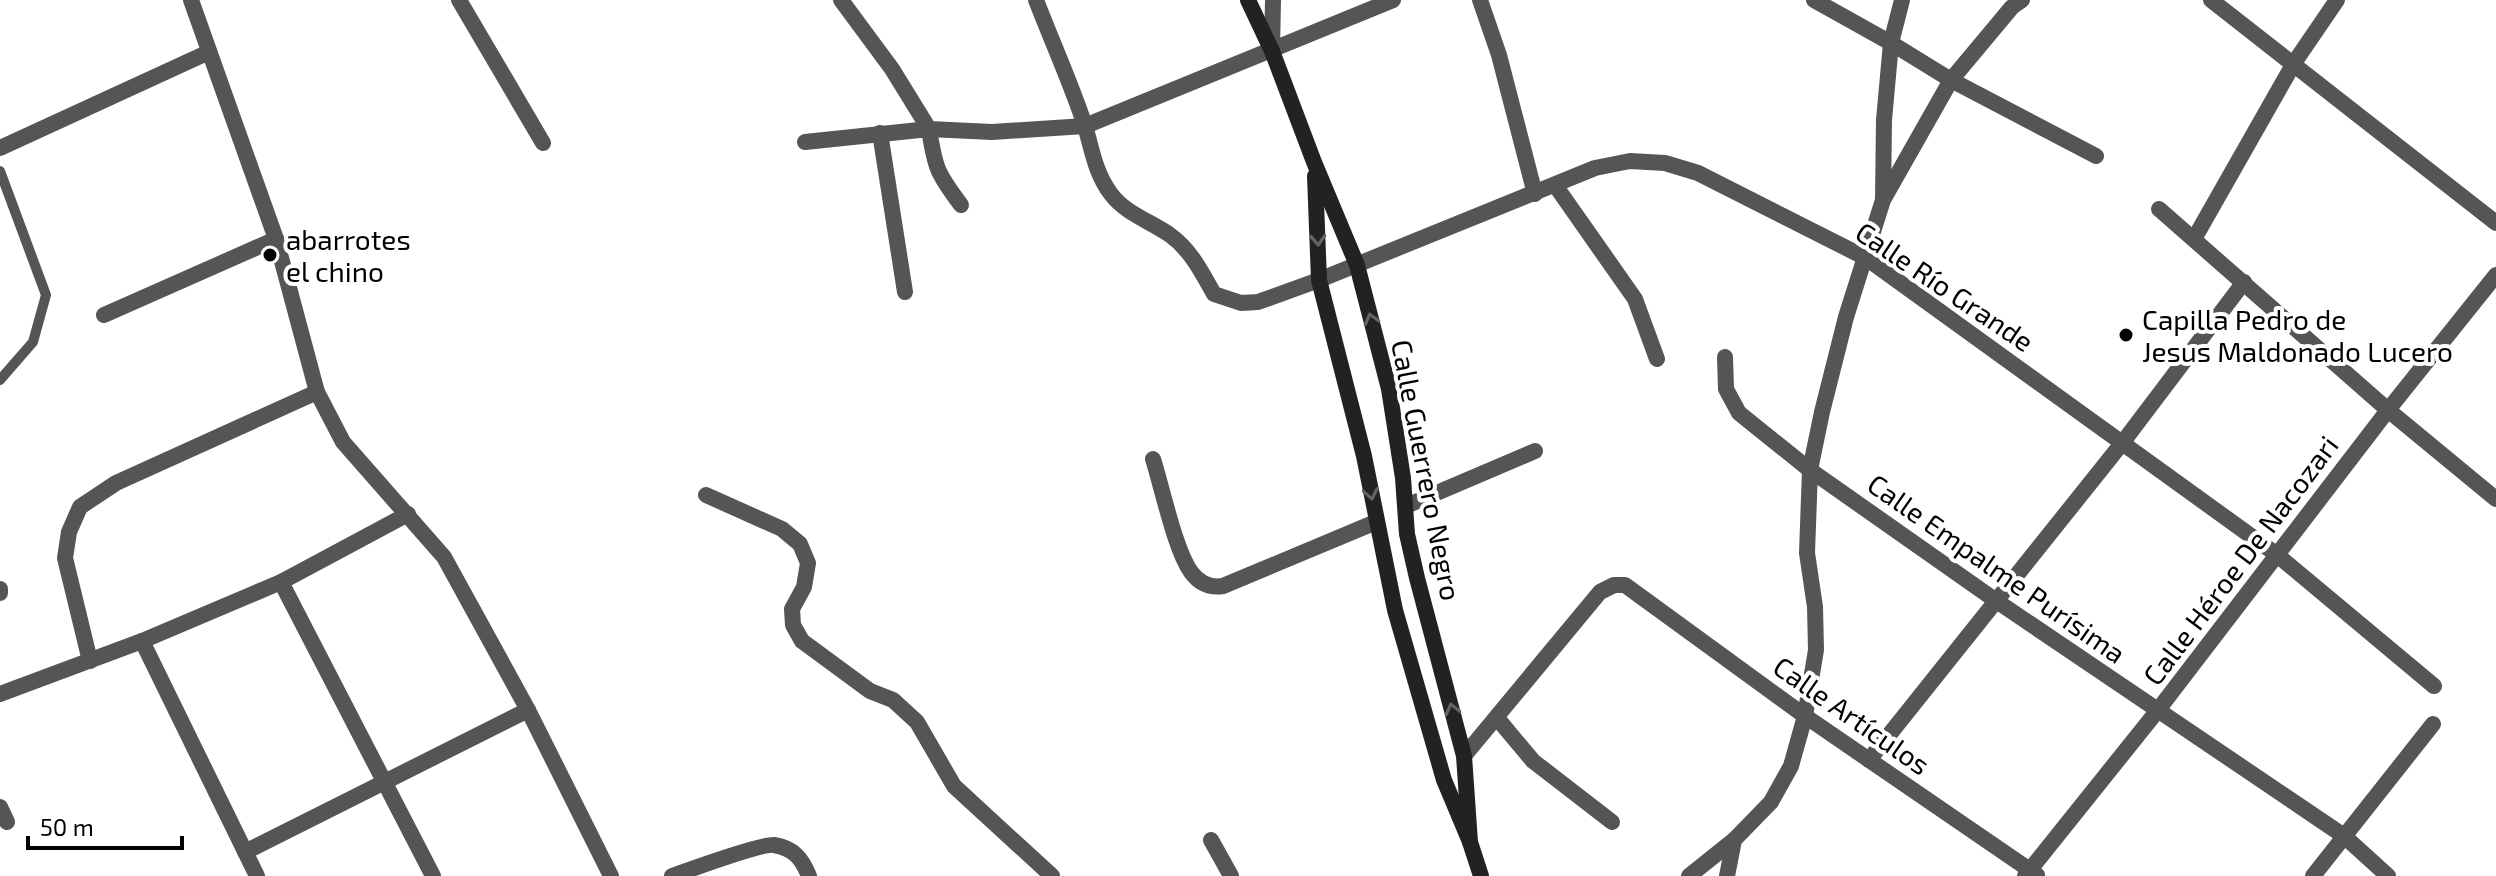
<svg xmlns="http://www.w3.org/2000/svg" width="2496" height="876" font-family="'Exo 2',sans-serif">
	<style>
		.lines { fill: none; stroke-linecap: round; stroke-linejoin: round }
		.lane { stroke: #555; stroke-width: 10 }
		.street { stroke: #555; stroke-width: 16 }
		.secondary { stroke: #222; stroke-width: 16 }
		.oneway { stroke: #646464 }
		.poi-dot { fill: #000; stroke: #fff; stroke-width: 3 }
		.labels { text-anchor: middle; dominant-baseline: central; stroke-width: 8; stroke-linejoin: round; paint-order: stroke }
		.poi-label { font-size: 28px; fill: #000; stroke: #fff; text-anchor: start }
		.street-label { font-size: 28px; fill: #000; stroke: #fff }
	</style>
	<rect width="100%" height="100%" fill="#fff"/>
	<g class="lines">
		<polyline class="lane" points="0,171 46,295 33,342 0,380"/>
		<g class="street">
			<polyline points="191,0 276,239 317,392 343,442 444,557 528,710 611,876"/>
			<polyline points="459,0 543,143"/>
			<polyline points="841,0 892,69 929,129 992,132 1085,126 1393,0"/>
			<path d="M1036,0C1052,42 1071,83 1085,126C1092,149 1095,173 1111,194C1126,214 1150,221 1170,235C1191,250 1202,273 1214,294L1241,303L1258,302L1319,280L1595,168L1630,161L1665,163L1698,173L1866,258L2276,554L2434,686"/>
			<polyline points="1480,0 1499,55 1535,194"/>
			<polyline points="1814,0 1891,43 1951,80 2096,156"/>
			<polyline points="2211,0 2496,223"/>
			<polyline points="1272,51 1273,0"/>
			<polyline points="880,133 905,292"/>
			<path d="M805,142L929,129C935,168 937,173 961,205"/>
			<polyline points="0,148 209,52"/>
			<polyline points="1555,185 1635,299 1657,359"/>
			<polyline points="1883,198 1884,120 1891,43 1902,0"/>
			<polyline points="2159,209 2388,410 2496,499"/>
			<polyline points="2194,239 2294,63 2337,0"/>
			<polyline points="104,315 276,239"/>
			<polyline points="1725,357 1726,389 1739,413 1810,470 1995,600 2344,836 2388,876"/>
			<path d="M1153,459C1162,487 1175,550 1191,572C1199,583 1210,588 1223,586L1376,522"/>
			<polyline points="706,495 782,529 800,544 808,563 804,587 792,609 793,625 802,641 870,691 893,700 917,722 954,786 1052,876"/>
			<polyline points="1406,506 1535,451"/>
			<polyline points="281,582 433,876"/>
			<polyline points="0,589 0,593"/>
			<polyline points="142,641 257,876"/>
			<polyline points="90,661 65,558 69,532 80,507 116,483 317,392"/>
			<polyline points="0,694 142,641 281,582 408,514"/>
			<polyline points="1497,718 1533,761 1612,822"/>
			<polyline points="1464,756 1600,592 1614,585 1625,585 1805,716 2037,875"/>
			<polyline points="1869,760 2123,442 2244,282"/>
			<polyline points="0,807 7,822"/>
			<polyline points="1211,840 1231,876"/>
			<polyline points="245,852 528,710"/>
			<path d="M672,876C689,870 762,843 774,845C794,848 802,859 809,876"/>
			<polyline points="1689,876 1734,840"/>
			<polyline points="1727,876 1734,840 1771,802 1791,766 1805,716 1816,650 1815,607 1807,553 1810,470 1822,412 1846,317 1883,200 1951,80 2012,7 2022,0"/>
			<polyline points="2025,876 2158,710 2388,410 2496,275"/>
			<polyline points="2313,876 2433,724"/>
		</g>
		<g class="secondary">
			<polyline points="1248,0 1272,51 1314,162 1357,265 1389,389 1403,478 1407,534 1417,578 1464,756 1470,842"/>
			<polyline points="1315,176 1319,280 1364,456 1395,610 1444,780 1470,842 1481,876"/>
		</g>
	</g>
	<defs><path id="oneway-chevron" d="M-2-3.5L2.5 0L-2 3.5" fill="none" stroke-width="1.6" stroke-linecap="round" stroke-linejoin="round" transform="scale(2)"/></defs>
	<g class="oneway">
		<use href="#oneway-chevron" transform="translate(1318 240) rotate(87)"/>
		<use href="#oneway-chevron" transform="translate(1371 319) rotate(-105)"/>
		<use href="#oneway-chevron" transform="translate(1371 494) rotate(79)"/>
		<use href="#oneway-chevron" transform="translate(1452 709) rotate(-104)"/>
	</g>
	<g class="poi-dot">
		<circle cx="270" cy="255" r="8"/>
		<circle cx="2126" cy="335" r="8"/>
	</g>
	<g class="labels">
		<g class="poi-label">
			<text x="286" y="239">abarrotes<tspan x="286" dy="32">el chino</tspan></text>
			<text x="2142" y="319">Capilla Pedro de<tspan x="2142" dy="32">Jesus Maldonado Lucero</tspan></text>
		</g>
		<g class="street-label">
			<text transform="translate(1945 286) rotate(34)">Calle Río Grande</text>
			<text transform="translate(1427 470) rotate(79)">Calle Guerrero Negro</text>
			<text transform="translate(2240 560) rotate(-53)">Calle Héroe De Nacozari</text>
			<text transform="translate(1997 568) rotate(35)">Calle Empalme Purísima</text>
			<text transform="translate(1852 715) rotate(35)">Calle Artículos</text>
		</g>
	</g>
	<path d="M28 836v12h154v-12" fill="none" stroke="#000000" stroke-width="4"/>
	<text x="40" y="836" font-size="24" fill="#000000" stroke="#ffffff" stroke-width="6" paint-order="stroke">50 m</text>
</svg>
